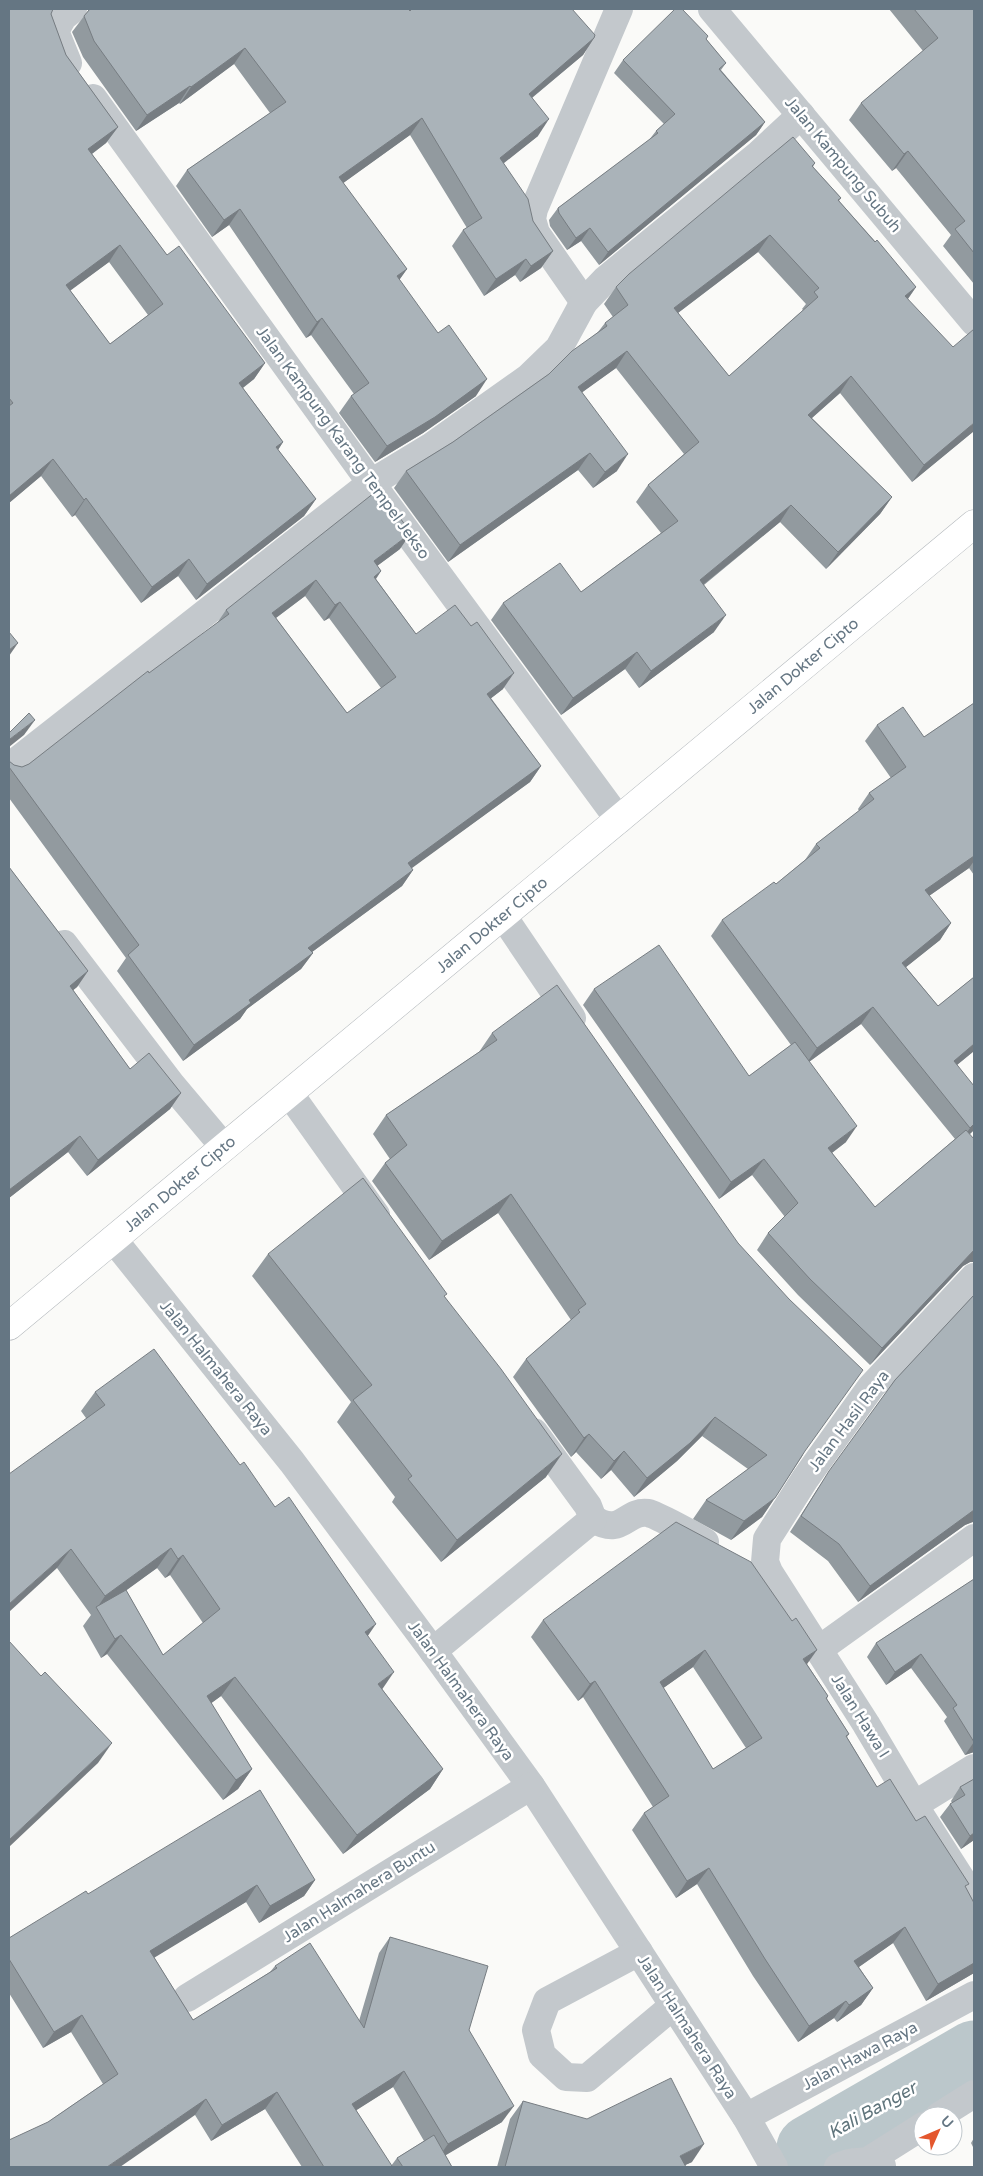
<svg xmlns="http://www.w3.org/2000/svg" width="983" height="2176" font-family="'Varela Round',sans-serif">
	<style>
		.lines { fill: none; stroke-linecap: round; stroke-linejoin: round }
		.stream { stroke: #bbc7cb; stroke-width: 11 }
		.river { stroke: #bbc7cb; stroke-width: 65 }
		.highway-casing { stroke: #b4b9bd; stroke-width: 29 }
		.minor { stroke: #c3c8cc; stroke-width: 28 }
		.highway { stroke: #fff; stroke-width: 28 }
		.wall { fill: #929a9f; fill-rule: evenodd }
		.shaded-wall { fill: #777d82 }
		.building { fill: #aab3b9; stroke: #777d82; fill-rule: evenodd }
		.labels { text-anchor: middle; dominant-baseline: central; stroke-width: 5; stroke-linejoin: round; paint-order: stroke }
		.street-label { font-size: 16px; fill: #657683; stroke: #fff }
		.water-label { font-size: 18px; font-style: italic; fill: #60757c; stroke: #fff }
	</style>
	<rect width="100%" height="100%" fill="#fafaf8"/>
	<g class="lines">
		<polyline class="stream" points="773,2165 809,2148"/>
		<polyline class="river" points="809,2148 974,2053"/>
		<g class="highway-casing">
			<polyline id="highway" points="9,1326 974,524"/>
		</g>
		<g class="minor">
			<polyline points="712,9 974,322"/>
			<polyline points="68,63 55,31 63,17 73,9"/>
			<polyline points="93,98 371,483 619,820"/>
			<polyline points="584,302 536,233 532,219 534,209 619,9"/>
			<polyline points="9,767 371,483 432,446 528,378 559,348 584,302 606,279 759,154 801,115"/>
			<polyline points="503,916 572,1018"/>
			<polyline points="64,944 171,1084 224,1147"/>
			<polyline points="289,1093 376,1215"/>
			<polyline points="113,1239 292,1462 433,1651 531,1786 746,2117 774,2167"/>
			<polyline points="974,1277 871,1387 805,1479 767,1539 765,1562 769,1572 866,1724 914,1805 974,1899"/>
			<path d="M593,1519C623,1537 625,1510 648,1513C657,1515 695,1536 705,1542"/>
			<polyline points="818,1650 974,1538"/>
			<polyline points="433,1651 593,1519 588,1506 534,1432"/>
			<polyline points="914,1805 974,1768"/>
			<polyline points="639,1952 547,2001 536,2030 542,2055 566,2077 587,2078 673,2006"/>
			<polyline points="187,1998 531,1786"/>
			<polyline points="939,2116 974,2094"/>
			<polyline points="746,2117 974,1995"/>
			<polyline points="866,2162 923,2126"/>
			<path d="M838,2167C852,2160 868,2160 882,2166"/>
		</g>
		<use href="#highway" class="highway"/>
	</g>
	<g class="wall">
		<path d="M9,9L51,14L66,55L118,127L106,143L92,154L167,255L265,363L254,379L243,388L283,442L278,450L316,499L304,516L196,600L178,576L141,603L75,515L72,517L41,476L9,503ZM109,262L148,315L110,344L70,290Z"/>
		<polygon points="88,9 408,9 410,11 594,38 583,55 532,98 538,136 503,163 533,221 553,251 541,268 520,282 515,275 484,296 452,246 463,230 467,228 410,135 343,183 407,269 399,280 476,396 423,433 375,462 339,413 351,396 354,394 311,335 306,338 229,225 212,237 176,186 187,170 270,113 234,64 180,104 179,103 136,131 83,57 72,32 88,11"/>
		<polygon points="889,9 974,9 974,284 943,246 951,235 896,168 892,171 849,120 861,103 923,51"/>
		<polygon points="708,36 706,39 726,63 721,70 765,122 756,135 599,265 581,241 567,250 550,226 549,220 558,208 649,140 656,131 664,124 614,73 623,60"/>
		<path d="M815,163L813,167L841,198L839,201L916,287L908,299L974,431L912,482L840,393L812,418L892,497L880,514L826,569L780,522L704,585L714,632L639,688L625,669L561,715L491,620L503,603L581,592L661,533L636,502L648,485L684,454L616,368L582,392L617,471L593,488L578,470L448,562L394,488L406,471L453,442L549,374L598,332L605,323L613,317L604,304L616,287ZM758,252L806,304L802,309L803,310L729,376L678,313Z"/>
		<path d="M400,549L377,566L381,571L376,579L416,634L503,689L491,698L541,766L530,782L411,868L413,870L402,886L312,952L313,953L301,969L247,1009L240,1019L183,1061L117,971L126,958L9,798V761L14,765L22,767L29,764L217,623L226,610ZM305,596L324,621L329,618L381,688L347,713L276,618Z"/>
		<path d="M974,703V875L969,868L929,896L951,923L940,940L906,967L938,1006L974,977V1051L957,1065L974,1130L970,1134V1262L963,1266L870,1365L798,1295L757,1250L768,1233L785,1217L752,1175L719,1199L583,1005L594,989L749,1076L791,1045L711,936L722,920L776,884L805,860L816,844L859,811L858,809L869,793L891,778L865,741L877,725L924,737ZM861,1024L955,1139L875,1207L832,1153L846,1142L809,1062Z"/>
		<polygon points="9,867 88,971 77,987 73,990 130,1069 181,1093 170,1109 87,1176 68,1152 9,1198"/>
		<polygon points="492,1033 803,1455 762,1517 731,1540 693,1519 706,1500 748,1469 702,1436 677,1461 634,1497 611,1470 601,1479 576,1452 571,1457 513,1377 526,1359 571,1320 498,1213 429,1260 372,1181 385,1163 390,1159 373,1134 386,1115 479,1052"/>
		<polygon points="268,1254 445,1297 546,1477 441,1562 392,1502 395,1497 337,1422 351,1402 252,1276"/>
		<polygon points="974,1295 974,1521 965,1525 858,1602 828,1561 790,1532 818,1488 895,1380"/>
		<path d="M95,1392L240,1465L275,1507L368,1636L382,1689L443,1769L430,1789L343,1854L221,1696L211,1703L252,1769L238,1789L223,1800L107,1654L101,1658L83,1626L91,1615L57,1568L86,1418L81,1411ZM157,1568L165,1578L170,1575L203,1623L163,1655L126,1590Z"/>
		<polygon points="974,1579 974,1752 965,1755 944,1721 947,1717 911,1668 886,1685 867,1657 876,1643"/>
		<path d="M543,1620L807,1664L828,1696L827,1699L849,1734L847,1737L877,1787L916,1821L966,1888L974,1903V1973L926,2001L893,1943L859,1967L873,1988L861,2005L837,2022L834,2018L798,2042L753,1976L697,1884L676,1898L632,1830L644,1813L653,1807L583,1697L578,1701L531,1637ZM693,1667L746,1748L713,1769L663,1688Z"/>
		<polygon points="974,1779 974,1840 961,1849 940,1817 950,1804 952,1803 951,1801 960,1787"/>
		<path d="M315,1880L304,1896L259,1923L246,1902L154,1957L193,2020L270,1972L275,1966L359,2021L379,1953L390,1937L469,2030L502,2122L445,2155L452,2167H302L265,2109L211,2141L195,2115L48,2122L103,2084L71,2032L43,2048L9,1993V1938L88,1894ZM393,2087L424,2141L397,2158L391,2166L356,2110Z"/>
		<polygon points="523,2101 692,2162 685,2165 686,2167 497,2167 510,2119"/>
		<polygon points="974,2138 974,2149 971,2143"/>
	</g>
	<g class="shaded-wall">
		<polygon points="594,38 583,55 517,110 529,94"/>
		<polygon points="245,48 234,64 180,104 191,87"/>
		<polygon points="190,86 179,103 136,131 147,115"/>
		<polygon points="422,118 410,135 328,194 339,177"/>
		<polygon points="549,119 538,136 489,175 500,158"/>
		<polygon points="765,122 756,135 599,265 608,252"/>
		<polygon points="118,127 106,143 77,165 88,149"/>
		<polygon points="908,151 896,168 892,171 904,154"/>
		<polygon points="240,209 229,225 212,237 224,220"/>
		<polygon points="590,228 581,241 567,250 576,238"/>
		<polygon points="770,235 758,252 662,325 674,308"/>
		<polygon points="120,245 109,262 55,302 66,285"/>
		<polygon points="553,251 541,268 520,282 531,266"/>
		<polygon points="526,259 515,275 484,296 496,279"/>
		<polygon points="407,269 395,286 397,276"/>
		<polygon points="916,287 904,304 905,296"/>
		<polygon points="322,318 311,335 306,338 317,322"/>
		<polygon points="627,351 616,368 566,404 578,387"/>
		<polygon points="265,363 254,379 228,399 239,383"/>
		<polygon points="851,376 840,393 796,432 808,415"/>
		<polygon points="487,379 476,396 423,433 375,462 387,446"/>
		<polygon points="974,423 974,431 912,482 924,465"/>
		<polygon points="283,442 272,459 276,447"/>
		<polygon points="590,453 578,470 448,562 460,545"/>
		<polygon points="628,454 617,471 593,488 605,472"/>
		<polygon points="53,459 41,476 9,503 9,496"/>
		<polygon points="892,497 880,514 826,569 838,552"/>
		<polygon points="86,498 75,515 72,517 84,500"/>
		<polygon points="316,499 304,516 196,600 207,584"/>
		<polygon points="791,505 780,522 688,597 700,580"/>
		<polygon points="411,533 400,549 362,577 374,561"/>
		<polygon points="189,559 178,576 141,603 152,587"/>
		<polygon points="381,571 370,587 374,577"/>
		<polygon points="316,580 305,596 261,629 272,613"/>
		<polygon points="340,602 329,618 324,621 335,605"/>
		<polygon points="726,615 714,632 639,688 651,671"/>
		<polygon points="18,643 9,656 9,650"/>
		<polygon points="637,652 625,669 561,715 573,698"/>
		<polygon points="514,673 503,689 476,710 487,694"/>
		<polygon points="35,720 24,735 9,747 9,741 10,739"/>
		<polygon points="541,766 530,782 397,879 408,863"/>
		<polygon points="974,856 974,861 969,868 913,907 925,890"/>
		<polygon points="413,870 402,886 297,963 308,948"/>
		<polygon points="951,923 940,940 891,979 902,963"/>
		<polygon points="313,953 301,969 247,1009 240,1019 183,1061 194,1045 249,1000"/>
		<polygon points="88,971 77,987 59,1002 70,986"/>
		<polygon points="873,1007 861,1024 806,1064 817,1048"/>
		<polygon points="974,1044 974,1051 942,1077 954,1061"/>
		<polygon points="181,1093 170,1109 87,1176 98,1160"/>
		<polygon points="974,1124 974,1130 959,1144 970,1128"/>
		<polygon points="857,1126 846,1142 817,1164 828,1148"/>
		<polygon points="80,1136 68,1152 9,1198 9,1190"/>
		<polygon points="764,1159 752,1175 719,1199 731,1182"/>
		<polygon points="511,1194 498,1213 429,1260 442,1241"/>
		<polygon points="974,1250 974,1262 970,1262 963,1266 870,1365 882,1348"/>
		<polygon points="715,1417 702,1436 677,1461 634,1497 647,1478"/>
		<polygon points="589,1434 576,1452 571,1457 584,1438"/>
		<polygon points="624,1451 611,1470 601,1479 614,1461"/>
		<polygon points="562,1454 546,1477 441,1562 457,1540"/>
		<polygon points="775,1498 762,1517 731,1540 744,1521"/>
		<polygon points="974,1510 974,1521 973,1522 965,1525 858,1602 870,1586"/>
		<polygon points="171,1548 157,1568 98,1611 97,1608 105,1596"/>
		<polygon points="71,1549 57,1568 9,1612 9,1604"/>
		<polygon points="183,1555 170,1575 165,1578 178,1559"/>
		<polygon points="376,1624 363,1643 365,1632"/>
		<polygon points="121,1635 107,1654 101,1658 115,1639"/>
		<polygon points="705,1650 693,1667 648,1699 660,1682"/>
		<polygon points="817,1650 805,1667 803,1659"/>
		<polygon points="921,1654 911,1668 886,1685 895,1672"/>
		<polygon points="394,1672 381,1691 378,1684"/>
		<polygon points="235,1677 221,1696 194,1716 207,1696"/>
		<polygon points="595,1681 583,1697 578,1701 590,1684"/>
		<polygon points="974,1742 974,1752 965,1755"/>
		<polygon points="112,1743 98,1763 9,1847 9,1840"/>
		<polygon points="252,1769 238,1789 223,1800 236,1780"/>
		<polygon points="443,1769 430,1789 343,1854 357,1835"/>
		<polygon points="974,1833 974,1840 961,1849 970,1836"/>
		<polygon points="709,1868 697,1884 676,1898 687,1881"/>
		<polygon points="315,1880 304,1896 259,1923 270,1906"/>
		<polygon points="257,1885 246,1902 139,1967 150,1951"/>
		<polygon points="905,1927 893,1943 843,1978 854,1961"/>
		<polygon points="974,1963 974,1973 926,2001 938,1984"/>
		<polygon points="873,1988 861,2005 837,2022 849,2005"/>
		<polygon points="846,2001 834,2018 798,2042 809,2026"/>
		<polygon points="82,2015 71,2032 43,2048 54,2032"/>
		<polygon points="404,2071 393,2087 341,2120 352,2104"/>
		<polygon points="277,2092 265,2109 211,2141 222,2125"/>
		<polygon points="206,2099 195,2115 120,2167 107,2167"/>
		<polygon points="514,2106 502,2122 436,2161 448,2144"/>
		<polygon points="704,2144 692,2162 681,2167 680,2156"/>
	</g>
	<g class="building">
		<path d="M9,9H53L51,14L66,55L118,127L88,149L167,255L179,246L265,363L239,383L283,442L276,447L316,499L207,584L189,559L152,587L86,498L84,500L53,459L9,496V406L13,403L9,398ZM120,245L163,304L110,344L66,285Z"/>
		<polygon points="90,9 408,9 410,11 412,9 572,9 595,35 594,38 529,94 549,119 500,158 528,199 533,221 553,251 531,266 526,259 496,279 463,230 482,218 422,118 339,177 407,269 397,276 438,333 449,325 487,379 435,417 387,446 351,396 369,383 322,318 317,322 240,209 224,220 187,170 286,102 245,48 191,87 190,86 147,115 94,41 84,16"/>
		<polygon points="675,9 682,9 708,36 706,39 726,63 719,69 765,122 608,252 590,228 576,238 559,213 558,208 658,133 656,131 675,114 623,60"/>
		<polygon points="914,9 974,9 974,253 955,229 965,221 908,151 904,154 861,103 938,38"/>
		<path d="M793,137L815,163L812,166L841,198L838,200L875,242L877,240L916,287L905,296L953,347L974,329V423L924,465L851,376L808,415L892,497L838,552L791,505L700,580L726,615L651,671L637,652L573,698L503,603L560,563L581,592L678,521L648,485L699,442L627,351L578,387L628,454L605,472L590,453L460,545L406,471L453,442L549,374L572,351L607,326L605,323L628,305L616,287L629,274ZM770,235L819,288L814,292L818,297L729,376L674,308Z"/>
		<path d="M379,489L411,533L374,561L381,571L374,577L416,634L455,605L471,626L477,622L514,673L487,694L541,766L408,863L413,870L308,948L313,953L249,1000L251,1003L194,1045L128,955L139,945L9,767V761L14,765L22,767L29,764L148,671L149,673L229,614L226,610ZM316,580L335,605L340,602L396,677L347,713L272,613Z"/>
		<polygon points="9,632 18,643 9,650"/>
		<polygon points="974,703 974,856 925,890 951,923 902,963 938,1006 974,977 974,1044 954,1061 974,1086 974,1124 970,1128 873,1007 817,1048 722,920 774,882 776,884 820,848 816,844 874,799 869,793 906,767 877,725 903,707 924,737"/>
		<polygon points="29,713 35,720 10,739 9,741 9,733"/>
		<polygon points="9,867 88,971 70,986 130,1069 149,1053 181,1093 98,1160 80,1136 9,1190"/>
		<polygon points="659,945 749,1076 795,1042 857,1126 828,1148 875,1207 966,1130 974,1139 974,1250 882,1348 810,1279 768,1233 798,1203 764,1159 731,1182 594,989"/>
		<polygon points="557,985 738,1243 789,1299 863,1370 805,1451 775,1498 744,1521 706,1500 767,1455 715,1417 690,1443 647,1478 624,1451 614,1461 589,1434 584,1438 526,1359 580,1312 578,1310 586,1304 511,1194 442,1241 385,1163 407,1145 386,1115 497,1040 492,1033"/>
		<polygon points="363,1178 447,1294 444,1296 501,1369 562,1454 457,1540 408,1479 412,1476 353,1400 372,1385 268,1254"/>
		<polygon points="974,1295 974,1510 870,1586 839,1544 801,1516 829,1471 895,1380"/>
		<polygon points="154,1349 240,1465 244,1462 275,1507 289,1497 376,1624 365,1632 394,1672 378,1684 443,1769 357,1835 235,1677 207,1696 252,1769 236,1780 121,1635 115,1639 96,1607 126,1590 163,1655 220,1609 183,1555 178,1559 171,1548 105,1596 71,1549 9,1604 9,1474 105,1405 95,1392"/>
		<path d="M676,1522L751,1562L792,1621L796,1618L817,1650L803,1659L828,1696L826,1698L849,1734L846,1736L877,1787L890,1779L916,1821L925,1816L969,1884L965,1886L974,1903V1963L938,1984L905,1927L854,1961L873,1988L849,2005L846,2001L809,2026L765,1959L709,1868L687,1881L644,1813L669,1796L595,1681L590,1684L543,1620ZM705,1650L762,1738L713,1769L660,1682Z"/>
		<polygon points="974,1579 974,1742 953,1708 957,1705 921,1654 895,1672 876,1643"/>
		<polygon points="9,1641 41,1676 45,1672 112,1743 9,1840"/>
		<polygon points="974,1779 974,1833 970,1836 950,1804 965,1795 960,1787"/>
		<polygon points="260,1790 315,1880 270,1906 257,1885 150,1951 193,2020 277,1968 275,1966 310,1943 364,2028 390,1937 488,1966 469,2030 514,2106 448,2144 404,2071 352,2104 392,2166 390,2167 324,2167 277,2092 222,2125 206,2099 107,2167 9,2167 9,2140 48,2122 118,2074 82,2015 54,2032 9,1959 9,1938 86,1891 88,1894"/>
		<polygon points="671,2078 704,2144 680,2156 686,2167 505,2167 523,2101 587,2119"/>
		<polygon points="434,2135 452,2167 403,2167 397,2158"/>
	</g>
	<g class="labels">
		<g class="street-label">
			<text transform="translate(843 165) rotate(50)">Jalan Kampung Subuh</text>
			<text transform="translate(343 443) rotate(54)">Jalan Kampung Karang Tempel Jekso</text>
			<text transform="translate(803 666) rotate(-40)">Jalan Dokter Cipto</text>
			<text transform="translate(492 925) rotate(-40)">Jalan Dokter Cipto</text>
			<text transform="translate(180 1184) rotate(-40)">Jalan Dokter Cipto</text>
			<text transform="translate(216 1368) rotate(51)">Jalan Halmahera Raya</text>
			<text transform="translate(849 1421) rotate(-53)">Jalan Hasil Raya</text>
			<text transform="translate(461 1691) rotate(54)">Jalan Halmahera Raya</text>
			<text transform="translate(860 1716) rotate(58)">Jalan Hawa I</text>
			<text transform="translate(359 1892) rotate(-32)">Jalan Halmahera Buntu</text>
			<text transform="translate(687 2027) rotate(57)">Jalan Halmahera Raya</text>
			<text transform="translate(860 2056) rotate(-28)">Jalan Hawa Raya</text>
		</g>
		<g class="water-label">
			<text transform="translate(872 2110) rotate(-29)">Kali Banger</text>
		</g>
	</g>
	<rect width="983" height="2176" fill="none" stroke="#657683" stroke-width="20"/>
	<g transform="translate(938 2131) rotate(45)"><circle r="24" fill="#ffffff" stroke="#c1c8cd"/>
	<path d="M0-4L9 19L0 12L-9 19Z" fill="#e4572e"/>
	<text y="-8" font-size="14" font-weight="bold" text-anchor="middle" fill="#657683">U</text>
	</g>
</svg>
